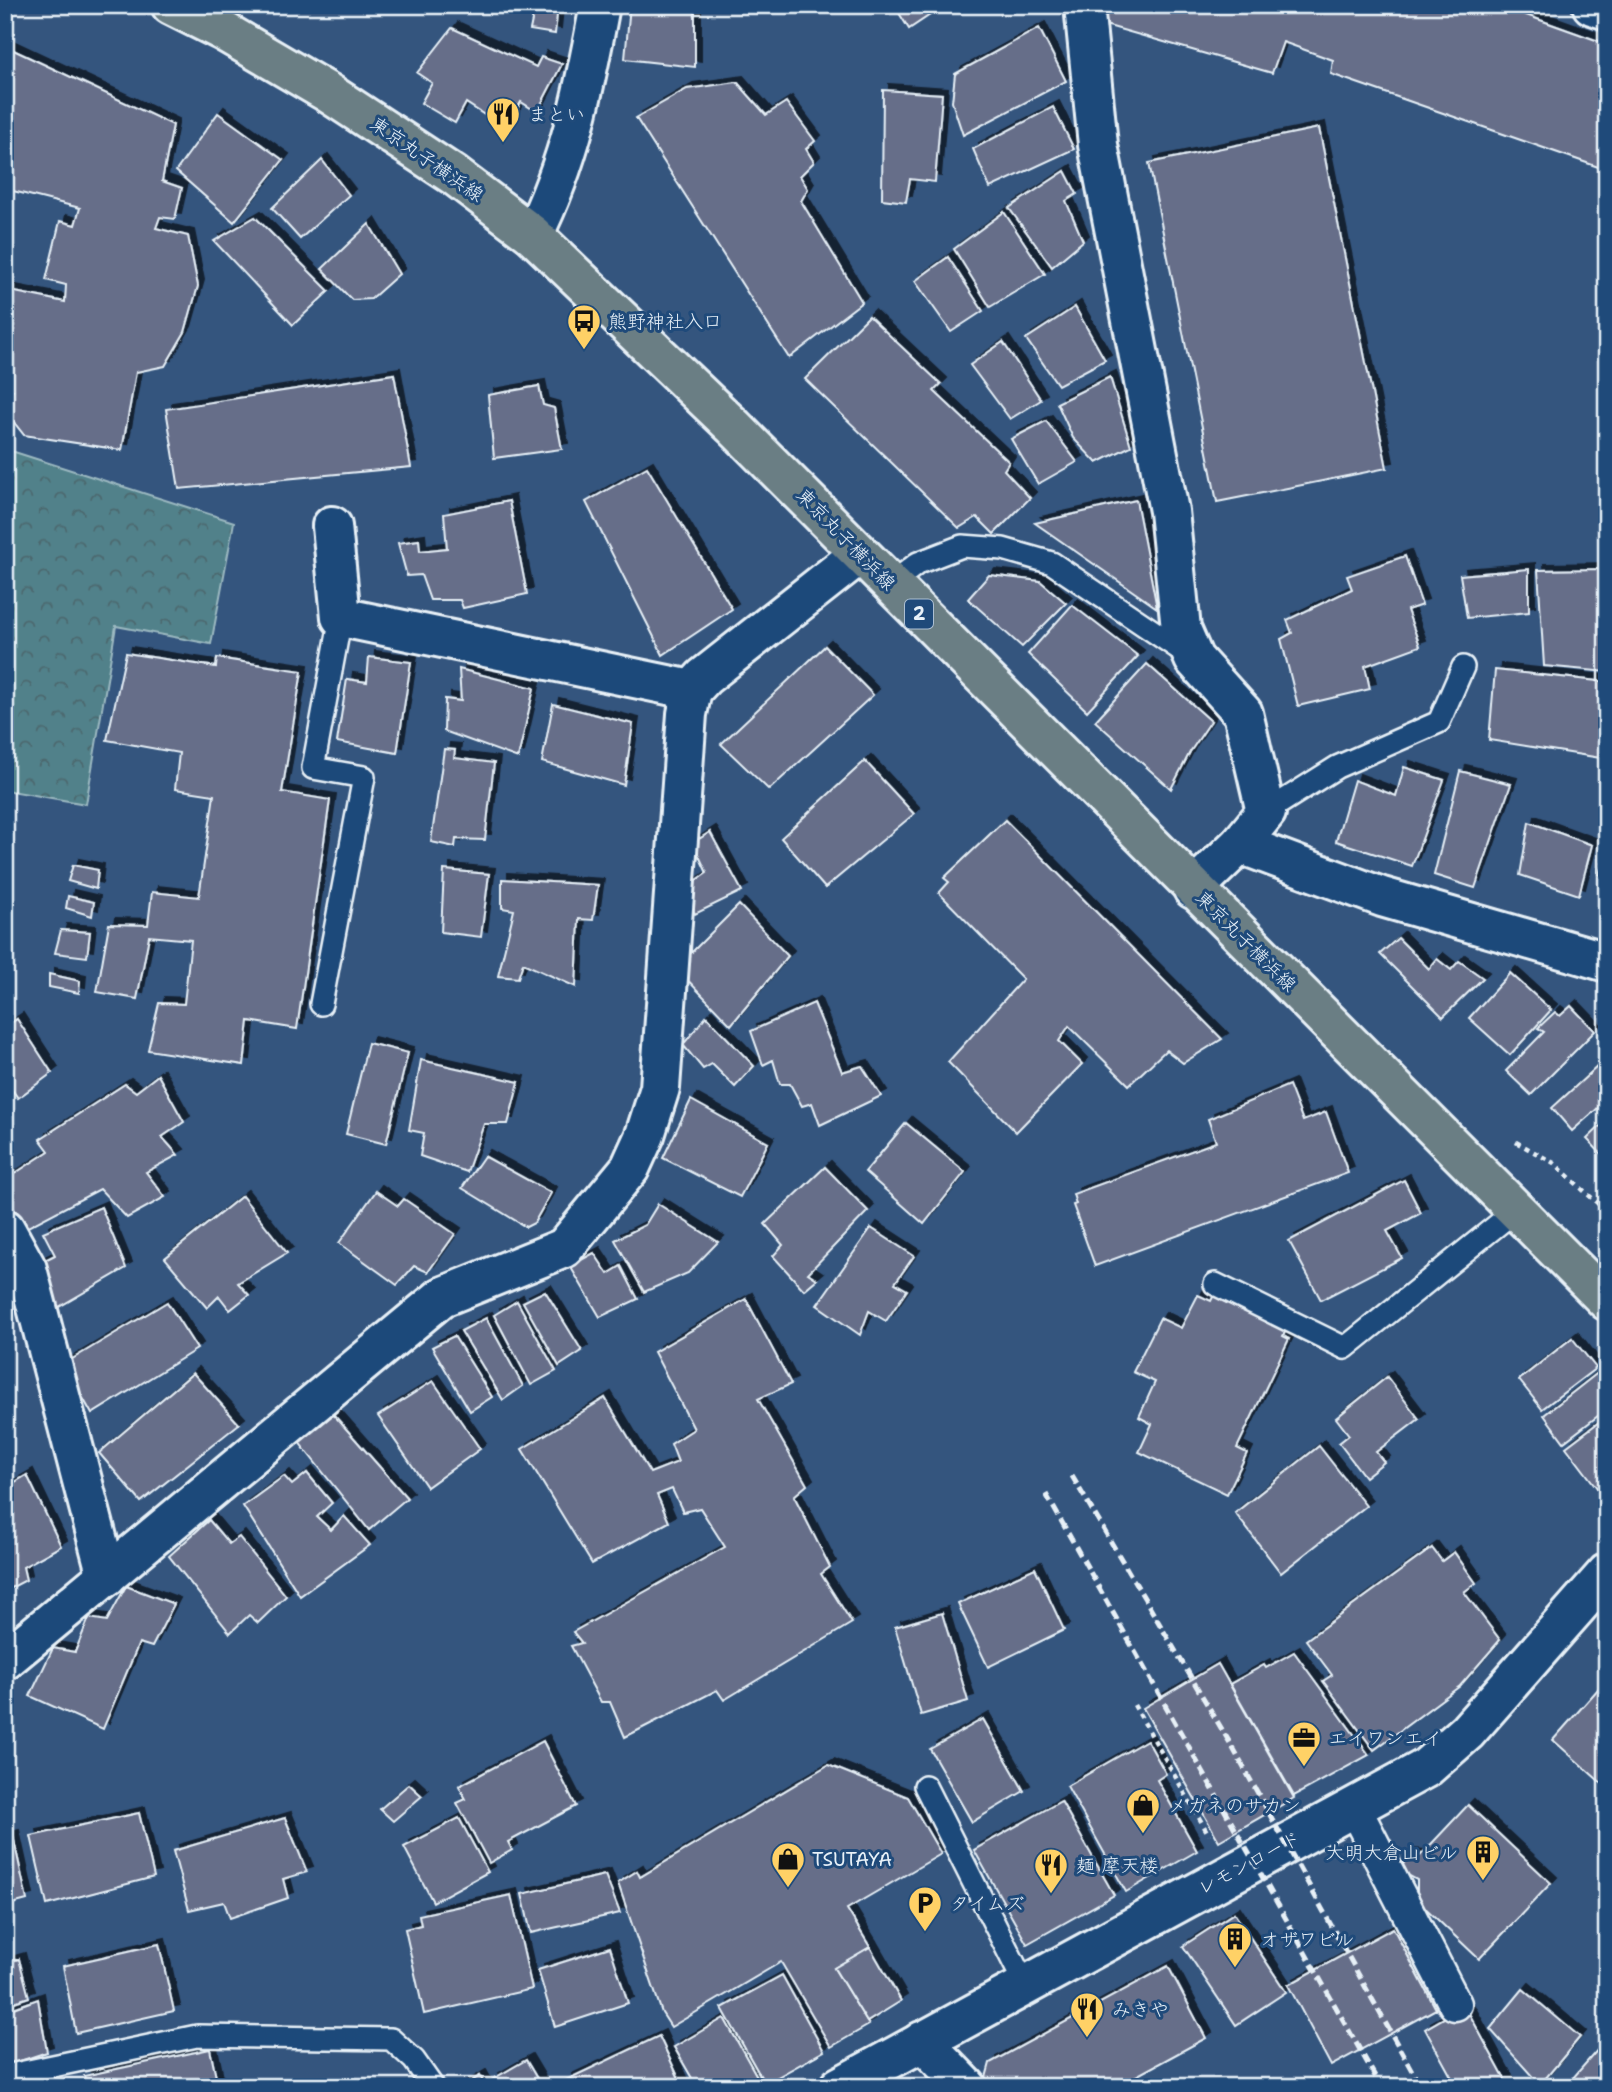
<svg xmlns="http://www.w3.org/2000/svg" width="1612" height="2092" font-family="'Shantell Sans','Klee One',sans-serif">
	<style>
		.forest { fill: url(#forest-crowns); stroke: #9cb9c1; stroke-width: 2 }
		.building { fill: #666e89; stroke: #e8f1f8; stroke-width: 2; filter: url(#shadow) }
		.lines { fill: none; stroke-linecap: round; stroke-linejoin: round }
		.service-casing { stroke: #e8f1f8; stroke-width: 26 }
		.pedestrian-casing { stroke: #e8f1f8; stroke-width: 37 }
		.minor-casing { stroke: #e8f1f8; stroke-width: 44 }
		.tertiary-casing { stroke: #e8f1f8; stroke-width: 44 }
		.primary-casing { stroke: #e8f1f8; stroke-width: 44 }
		.path { stroke: #e8f1f8; stroke-width: 4.5; stroke-dasharray: 5 5; stroke-linecap: butt }
		.service { stroke: #1f4a7a; stroke-width: 21 }
		.pedestrian { stroke: #1f4a7a; stroke-width: 32 }
		.minor { stroke: #1f4a7a; stroke-width: 38 }
		.tertiary { stroke: #1f4a7a; stroke-width: 38 }
		.primary { stroke: #6b7e84; stroke-width: 38 }
		.rail { stroke: #e8f1f8; stroke-width: 5; stroke-dasharray: 10 5; stroke-linecap: butt }
		.labels { text-anchor: middle; dominant-baseline: central; stroke-width: 6; stroke-linejoin: round; paint-order: stroke }
		.shield { fill: #1f4a7a; stroke: #acbfd2; stroke-width: 2 }
		.shield-label { font-size: 18px; font-weight: bold; fill: #e8f1f8 }
		.poi-label { font-size: 19px; fill: #e8f1f8; stroke: #1f4a7a; text-anchor: start }
		.street-label { font-size: 19px; fill: #e8f1f8; stroke: #1f4a7a }
	</style>
	<defs>
		<pattern id="forest-crowns" width="20" height="18" patternUnits="userSpaceOnUse" patternTransform="scale(1.75)"><rect width="20" height="18" fill="#51818a"/><path d="M2 6a3 3 0 1 1 6 0M12 15a3 3 0 1 1 6 0" fill="none" stroke="#4c676d"/></pattern>
		<filter id="shadow"><feDropShadow dx="6" dy="-6" stdDeviation="0" flood-color="#0009"/></filter>
	</defs>
	<rect width="100%" height="100%" fill="#34557e"/>
	<filter id="ink" filterUnits="userSpaceOnUse"><feTurbulence type="fractalNoise" baseFrequency=".0143" numOctaves="2"/><feDisplacementMap in="SourceGraphic" scale="14" xChannelSelector="R" yChannelSelector="G"/><feConvolveMatrix kernelMatrix="1 2 1 2 8 2 1 2 1" color-interpolation-filters="sRGB"/></filter>
	<g filter="url(#ink)">
		<polygon class="forest" points="5,449 234,522 211,644 116,626 86,804 5,790"/>
		<g class="building">
			<polygon points="531,5 558,5 555,34 530,30 535,6"/>
			<polygon points="630,5 695,5 695,67 625,59"/>
			<polygon points="894,5 945,5 909,29"/>
			<polygon points="1103,5 1498,5 1607,44 1607,170 1331,74 1333,60 1283,42 1272,73 1105,25 1106,6"/>
			<polygon points="452,28 536,67 541,57 562,64 537,112 521,102 506,129 466,103 455,123 421,103 432,83 417,73"/>
			<polygon points="1039,28 1066,81 963,135 952,102 955,74"/>
			<polygon points="7,47 173,125 162,181 182,188 175,219 160,217 156,228 188,236 198,286 185,332 165,366 136,372 122,450 24,435 5,411 13,390 5,388 5,290 65,302 66,285 46,280 60,221 75,225 80,208 5,189"/>
			<polygon points="737,82 766,115 786,102 815,141 806,149 814,162 800,176 808,189 801,201 862,302 789,358 636,118 687,89"/>
			<polygon points="883,90 942,94 935,182 910,179 906,202 882,199"/>
			<polygon points="1053,107 1074,149 990,188 973,149"/>
			<polygon points="218,113 283,160 234,222 176,171"/>
			<polygon points="1319,128 1387,468 1217,502 1149,163"/>
			<polygon points="322,160 349,195 300,239 272,208"/>
			<polygon points="1065,171 1077,194 1066,201 1083,241 1052,267 1009,208"/>
			<polygon points="1004,212 1045,274 990,307 954,249"/>
			<polygon points="255,217 329,291 293,325 214,241"/>
			<polygon points="369,224 399,274 371,299 352,300 322,269"/>
			<polygon points="948,257 983,311 951,332 915,281"/>
			<polygon points="1075,307 1105,360 1058,385 1026,339"/>
			<polygon points="869,316 941,384 934,391 1009,462 1004,470 1030,498 994,534 977,517 959,528 805,379"/>
			<polygon points="1003,342 1041,400 1010,419 970,365"/>
			<polygon points="394,374 411,467 179,489 166,409"/>
			<polygon points="1110,377 1131,446 1097,463 1073,438 1057,403"/>
			<polygon points="539,386 543,405 554,408 562,449 494,458 488,395"/>
			<polygon points="1046,421 1077,462 1038,484 1011,439"/>
			<polygon points="647,467 732,609 663,655 586,502"/>
			<polygon points="1136,500 1157,608 1035,523"/>
			<polygon points="509,501 527,594 463,608 460,600 430,600 421,575 407,576 398,543 419,540 420,551 447,548 444,514"/>
			<polygon points="1405,556 1422,605 1407,610 1420,646 1365,666 1370,689 1298,706 1281,639 1292,633 1287,620 1352,589 1347,576"/>
			<polygon points="1529,569 1529,612 1467,618 1460,575"/>
			<polygon points="1607,569 1607,672 1544,666 1538,570"/>
			<polygon points="989,575 1040,581 1066,603 1022,647 968,599"/>
			<polygon points="1072,605 1138,656 1087,711 1028,654"/>
			<polygon points="825,646 873,695 769,790 721,744"/>
			<polygon points="126,653 216,667 217,658 302,671 282,792 330,800 297,1029 249,1021 244,1065 148,1050 159,1003 184,1004 191,940 149,936 137,999 97,992 109,924 148,925 152,892 199,897 214,795 175,789 179,753 107,740"/>
			<polygon points="369,657 411,662 397,753 337,742 347,679 367,682"/>
			<polygon points="1147,664 1211,721 1190,752 1171,789 1095,721"/>
			<polygon points="459,669 534,688 518,758 444,731 445,699 461,701"/>
			<polygon points="1495,670 1607,682 1607,759 1489,740"/>
			<polygon points="553,704 633,724 624,785 542,762"/>
			<polygon points="444,749 455,750 454,758 494,763 485,840 456,839 455,847 431,842"/>
			<polygon points="865,761 914,814 825,888 781,838"/>
			<polygon points="1404,767 1444,780 1412,866 1336,841 1354,780 1396,796"/>
			<polygon points="1460,771 1511,784 1475,888 1434,875"/>
			<polygon points="1005,820 1222,1039 1183,1063 1166,1050 1129,1085 1069,1026 1059,1041 1082,1064 1016,1132 948,1062 1023,979 939,893 949,882 944,878"/>
			<polygon points="1529,822 1592,845 1579,895 1520,875"/>
			<polygon points="710,832 742,891 695,914 684,889 707,873 693,843"/>
			<polygon points="1607,846 1607,877 1599,875"/>
			<polygon points="73,865 98,870 96,889 68,881"/>
			<polygon points="444,870 489,874 481,937 441,932"/>
			<polygon points="502,879 598,885 593,920 579,919 576,987 523,963 518,978 498,976 514,910 502,908"/>
			<polygon points="68,896 94,902 92,916 66,908"/>
			<polygon points="739,905 788,956 731,1025 676,968"/>
			<polygon points="61,930 90,932 87,957 55,953"/>
			<polygon points="1398,938 1429,969 1437,959 1451,970 1459,961 1483,978 1443,1017 1380,954"/>
			<polygon points="1510,973 1551,1010 1510,1055 1469,1018"/>
			<polygon points="49,974 80,981 79,993 49,987"/>
			<polygon points="814,1003 842,1072 862,1066 881,1096 820,1125 812,1103 802,1106 790,1084 780,1084 773,1060 763,1065 751,1031"/>
			<polygon points="1571,1006 1595,1031 1531,1095 1506,1071 1544,1032 1538,1028 1555,1012 1560,1016"/>
			<polygon points="706,1016 754,1066 735,1087 712,1064 703,1069 683,1045"/>
			<polygon points="17,1019 52,1073 18,1098 5,1080 5,1027"/>
			<polygon points="368,1043 408,1053 386,1144 346,1134"/>
			<polygon points="421,1060 519,1082 508,1124 484,1124 467,1172 420,1156 424,1133 409,1130"/>
			<polygon points="1598,1066 1607,1076 1607,1100 1572,1131 1552,1108"/>
			<polygon points="158,1075 184,1122 162,1137 178,1155 146,1172 165,1197 127,1218 100,1189 26,1228 5,1195 5,1180 49,1151 40,1139 125,1084 136,1092"/>
			<polygon points="1289,1085 1303,1121 1326,1112 1348,1173 1095,1266 1073,1205 1076,1204 1073,1194 1216,1142 1208,1119"/>
			<polygon points="691,1100 768,1143 740,1197 663,1158"/>
			<polygon points="1607,1120 1607,1160 1587,1139"/>
			<polygon points="906,1123 965,1172 924,1224 865,1172"/>
			<polygon points="484,1156 551,1193 534,1223 526,1227 462,1188"/>
			<polygon points="825,1167 868,1211 808,1273 817,1279 804,1290 773,1256 783,1245 765,1224"/>
			<polygon points="1404,1180 1421,1213 1387,1231 1402,1258 1321,1300 1289,1241"/>
			<polygon points="376,1191 398,1206 404,1199 455,1234 428,1272 414,1266 397,1285 339,1243"/>
			<polygon points="242,1196 287,1253 238,1283 249,1295 230,1310 219,1296 207,1308 165,1258"/>
			<polygon points="658,1204 718,1242 688,1273 644,1292 615,1240 645,1225"/>
			<polygon points="101,1207 126,1268 57,1308 37,1264 55,1255 43,1232"/>
			<polygon points="871,1228 914,1256 895,1283 907,1290 886,1321 869,1311 860,1335 817,1305"/>
			<polygon points="594,1253 608,1274 621,1266 638,1299 600,1317 570,1266"/>
			<polygon points="545,1291 582,1351 559,1366 523,1302"/>
			<polygon points="1198,1295 1211,1301 1214,1295 1286,1330 1283,1336 1289,1339 1237,1448 1247,1453 1227,1494 1139,1452 1152,1424 1139,1417 1155,1382 1133,1372 1160,1318 1181,1328"/>
			<polygon points="746,1299 791,1384 758,1399 807,1485 794,1496 830,1567 821,1574 852,1623 724,1700 717,1690 625,1737 610,1702 601,1702 571,1646 582,1643 573,1632 725,1547 700,1508 683,1512 672,1489 657,1495 669,1522 592,1564 522,1449 605,1398 650,1473 678,1462 671,1444 694,1429 654,1352"/>
			<polygon points="517,1301 556,1371 531,1385 494,1315"/>
			<polygon points="167,1302 197,1349 92,1414 64,1364"/>
			<polygon points="486,1318 523,1386 503,1400 461,1331"/>
			<polygon points="454,1336 492,1397 470,1411 432,1347"/>
			<polygon points="1572,1338 1596,1368 1542,1409 1519,1380"/>
			<polygon points="1600,1371 1607,1379 1607,1409 1564,1442 1544,1415"/>
			<polygon points="193,1373 239,1424 141,1502 99,1453"/>
			<polygon points="1387,1377 1419,1419 1376,1452 1384,1462 1365,1477 1339,1443 1349,1435 1336,1418"/>
			<polygon points="433,1381 480,1449 427,1487 378,1416"/>
			<polygon points="333,1414 407,1498 369,1530 298,1441"/>
			<polygon points="1607,1416 1607,1501 1566,1447"/>
			<polygon points="1319,1446 1366,1506 1281,1573 1235,1513"/>
			<polygon points="307,1473 332,1503 317,1517 331,1530 344,1516 370,1545 300,1596 243,1506 284,1476 292,1485"/>
			<polygon points="27,1475 61,1546 23,1567 26,1580 5,1591 5,1488"/>
			<polygon points="209,1520 229,1544 239,1537 286,1596 258,1623 249,1615 230,1633 169,1556"/>
			<polygon points="1432,1548 1442,1561 1454,1552 1476,1583 1464,1592 1500,1640 1460,1686 1374,1750 1323,1681 1332,1675 1306,1640"/>
			<polygon points="1035,1568 1064,1630 988,1667 958,1604"/>
			<polygon points="126,1586 174,1604 152,1647 139,1643 103,1729 30,1696 53,1648 75,1652 89,1618 107,1621"/>
			<polygon points="942,1613 968,1701 921,1715 895,1627"/>
			<polygon points="1294,1652 1369,1755 1294,1796 1230,1684 1264,1665 1266,1668"/>
			<polygon points="1218,1664 1294,1798 1219,1841 1143,1708"/>
			<polygon points="1607,1679 1607,1788 1553,1740"/>
			<polygon points="983,1719 1024,1791 972,1822 930,1749"/>
			<polygon points="1147,1740 1166,1774 1157,1780 1197,1851 1126,1892 1067,1786"/>
			<polygon points="543,1741 576,1806 508,1842 512,1850 489,1863 457,1803 466,1799 459,1786"/>
			<polygon points="828,1765 908,1797 941,1854 847,1909 870,1947 834,1968 869,2025 831,2047 781,1962 671,2027 662,2013 618,1883 637,1871 640,1877"/>
			<polygon points="409,1784 422,1796 393,1821 380,1809"/>
			<polygon points="1061,1801 1114,1895 1027,1944 974,1850"/>
			<polygon points="1468,1805 1551,1883 1479,1959 1417,1900 1417,1880 1404,1873 1402,1867 1407,1855 1420,1856"/>
			<polygon points="139,1813 154,1877 47,1905 31,1836"/>
			<polygon points="285,1818 307,1872 283,1879 288,1898 230,1918 224,1902 189,1910 173,1851"/>
			<polygon points="459,1818 488,1872 433,1902 404,1847"/>
			<polygon points="13,1836 27,1900 5,1906 5,1838"/>
			<polygon points="605,1875 620,1913 531,1933 522,1894"/>
			<polygon points="511,1895 532,1989 424,2014 405,1929 421,1925 419,1915"/>
			<polygon points="1234,1913 1286,1992 1236,2025 1183,1946"/>
			<polygon points="1393,1928 1436,2009 1331,2066 1288,1985"/>
			<polygon points="159,1944 174,2011 76,2033 63,1966"/>
			<polygon points="610,1947 628,2003 555,2027 538,1970"/>
			<polygon points="870,1947 901,2001 867,2022 834,1968"/>
			<polygon points="19,1959 29,1997 5,2005 5,1963"/>
			<polygon points="1168,1966 1206,2038 1116,2087 984,2085 990,2063"/>
			<polygon points="782,1975 824,2051 765,2084 722,2008"/>
			<polygon points="1523,1989 1580,2037 1540,2085 1490,2029"/>
			<polygon points="38,1999 47,2052 5,2066 5,2011"/>
			<polygon points="1465,2006 1509,2087 1457,2087 1425,2029"/>
			<polygon points="724,2018 763,2087 697,2087 674,2047"/>
			<polygon points="659,2036 683,2087 569,2087 566,2080"/>
			<polygon points="1607,2039 1607,2087 1565,2087"/>
			<polygon points="210,2049 218,2087 73,2087 86,2084 84,2076"/>
			<polygon points="526,2060 542,2087 498,2087 493,2079"/>
			<polygon points="480,2076 486,2087 462,2087"/>
		</g>
		<g class="lines">
			<g class="service-casing">
				<g id="service">
					<polyline points="890,585 918,563 962,546 1003,549 1052,563 1187,654"/>
					<polyline points="1266,812 1337,767 1439,722 1463,667"/>
					<polyline points="321,1004 364,777 313,768 341,617"/>
					<polyline points="1215,1284 1345,1348 1516,1210"/>
					<polyline points="925,1786 1025,1985"/>
					<polyline points="5,2076 197,2036 391,2039 414,2060 433,2087"/>
				</g>
			</g>
			<g class="pedestrian-casing">
				<polyline id="pedestrian" points="1354,1807 1455,2004"/>
			</g>
			<g class="minor-casing">
				<g id="minor">
					<polyline points="1084,5 1098,145 1169,511 1181,629 1194,659 1243,713 1266,812 1240,844 1193,889"/>
					<polyline points="1592,5 1607,10"/>
					<path d="M533,235C570,162 585,86 600,5"/>
					<polyline points="332,526 341,617 692,690"/>
					<polyline points="1240,844 1382,897 1607,962"/>
					<polyline points="5,1229 27,1269 107,1576"/>
					<polyline points="5,1660 442,1297 564,1248 630,1168 645,1135 660,1088 687,714 692,690 704,677 860,554"/>
					<polyline points="922,2041 967,2087"/>
				</g>
			</g>
			<g class="tertiary-casing">
				<polyline id="tertiary" points="839,2087 1426,1768 1467,1732 1607,1573"/>
			</g>
			<g class="primary-casing">
				<polyline id="primary" points="171,5 223,31 327,92 455,176 533,235 734,427 1607,1301"/>
			</g>
			<g class="path">
				<polyline points="1516,1142 1554,1163 1607,1212"/>
				<polyline points="1599,1348 1607,1356"/>
				<polyline points="1134,1705 1209,1835"/>
				<polyline points="779,2087 793,2079"/>
			</g>
			<use href="#service" class="service"/>
			<use href="#pedestrian" class="pedestrian"/>
			<use href="#minor" class="minor"/>
			<use href="#tertiary" class="tertiary"/>
			<use href="#primary" class="primary"/>
			<g class="rail">
				<polyline points="1072,1476 1230,1743 1421,2087"/>
				<polyline points="1046,1494 1381,2087"/>
			</g>
		</g>
	</g>
	<defs>
		<g id="restaurant-pin" transform="scale(1.75)"><path d="M0 17L-7.5 6A9.5 9.5 0 1 1 7.5 6Z" fill="#ffd166" stroke="#1f4a7a"/><path d="M-5-6h1v4h1v-4h1v4h1v-4h1v5L-1.5 .5V6h-2V.5L-5-1ZM5-6V6H3V1.5H1.5Q1.5-4 5-6Z" fill="#111"/></g>
		<g id="bus-pin" transform="scale(1.75)"><path d="M0 17L-7.5 6A9.5 9.5 0 1 1 7.5 6Z" fill="#ffd166" stroke="#1f4a7a"/><path d="M-5-6H5V4H4V6H2V4H-2V6H-4V4H-5ZM-3.5-4V0h7V-4ZM-3.5 1.2v1.5H-2V1.2ZM2 1.2v1.5H3.5V1.2Z" fill="#111"/></g>
		<g id="office-pin" transform="scale(1.75)"><path d="M0 17L-7.5 6A9.5 9.5 0 1 1 7.5 6Z" fill="#ffd166" stroke="#1f4a7a"/><path d="M-6-3h4V-5.5h4V-3h4V5H-6ZM-1-4.5V-3h2v-1.5ZM-6 0V1H6V0Z" fill="#111"/></g>
		<g id="shop-pin" transform="scale(1.75)"><path d="M0 17L-7.5 6A9.5 9.5 0 1 1 7.5 6Z" fill="#ffd166" stroke="#1f4a7a"/><path d="M-5-2.5h2.3a2.7 3.5 0 0 1 5.4 0H5L5.5 6h-11ZM-1.5-2.5h3a1.5 2.3 0 0 0-3 0Z" fill="#111"/></g>
		<g id="building-pin" transform="scale(1.75)"><path d="M0 17L-7.5 6A9.5 9.5 0 1 1 7.5 6Z" fill="#ffd166" stroke="#1f4a7a"/><path d="M-4-6H4V6H1V3H-1V6H-4ZM-2.5-4.3h1.7v1.8h-1.7ZM.8-4.3h1.7v1.8H.8ZM-2.5-1h1.7V.8h-1.7ZM.8-1h1.7V.8H.8Z" fill="#111"/></g>
		<g id="parking-pin" transform="scale(1.75)"><path d="M0 17L-7.5 6A9.5 9.5 0 1 1 7.5 6Z" fill="#ffd166" stroke="#1f4a7a"/><path d="M-3.5-5.5H1a3.5 3.5 0 0 1 0 7H-1V5.5H-3.5ZM-1-3.4V-.6H.8a1.4 1.4 0 0 0 0-2.8Z" fill="#111"/></g>
	</defs>
	<g fill-rule="evenodd">
		<use href="#restaurant-pin" x="503" y="114"/>
		<use href="#bus-pin" x="584" y="321"/>
		<use href="#office-pin" x="1304" y="1738"/>
		<use href="#shop-pin" x="1143" y="1805"/>
		<use href="#building-pin" x="1483" y="1852"/>
		<use href="#shop-pin" x="788" y="1859"/>
		<use href="#restaurant-pin" x="1051" y="1865"/>
		<use href="#parking-pin" x="925" y="1903"/>
		<use href="#building-pin" x="1235" y="1939"/>
		<use href="#restaurant-pin" x="1087" y="2009"/>
	</g>
	<g class="labels">
		<rect class="shield" x="905" y="599.5" width="28" height="29" rx="5"/>
		<g class="shield-label">
			<text x="919" y="614">2</text>
		</g>
		<g class="poi-label">
			<text x="528" y="114">まとい</text>
			<text x="608" y="321">熊野神社入口</text>
			<text x="1328" y="1738">エイワンエイ</text>
			<text x="1168" y="1805">メガネのサカン</text>
			<text x="1458" y="1852" text-anchor="end">大明大倉山ビル</text>
			<text x="812" y="1859">TSUTAYA</text>
			<text x="1076" y="1865">麺 摩天楼</text>
			<text x="950" y="1903">タイムズ</text>
			<text x="1260" y="1939">オザワビル</text>
			<text x="1112" y="2009">みきや</text>
		</g>
		<g class="street-label">
			<text transform="translate(427 159) rotate(35)">東京丸子横浜線</text>
			<text transform="translate(846 539) rotate(46)">東京丸子横浜線</text>
			<text transform="translate(1246 941) rotate(45)">東京丸子横浜線</text>
			<text transform="translate(1249 1863) rotate(-28)">レモンロード</text>
		</g>
	</g>
	<rect width="1612" height="2092" fill="none" stroke="#1f4a7a" stroke-width="28"/>
	<rect x="14" y="14" width="1584" height="2064" fill="none" stroke="#e8f1f8" stroke-width="2.5" filter="url(#ink)"/>
</svg>
